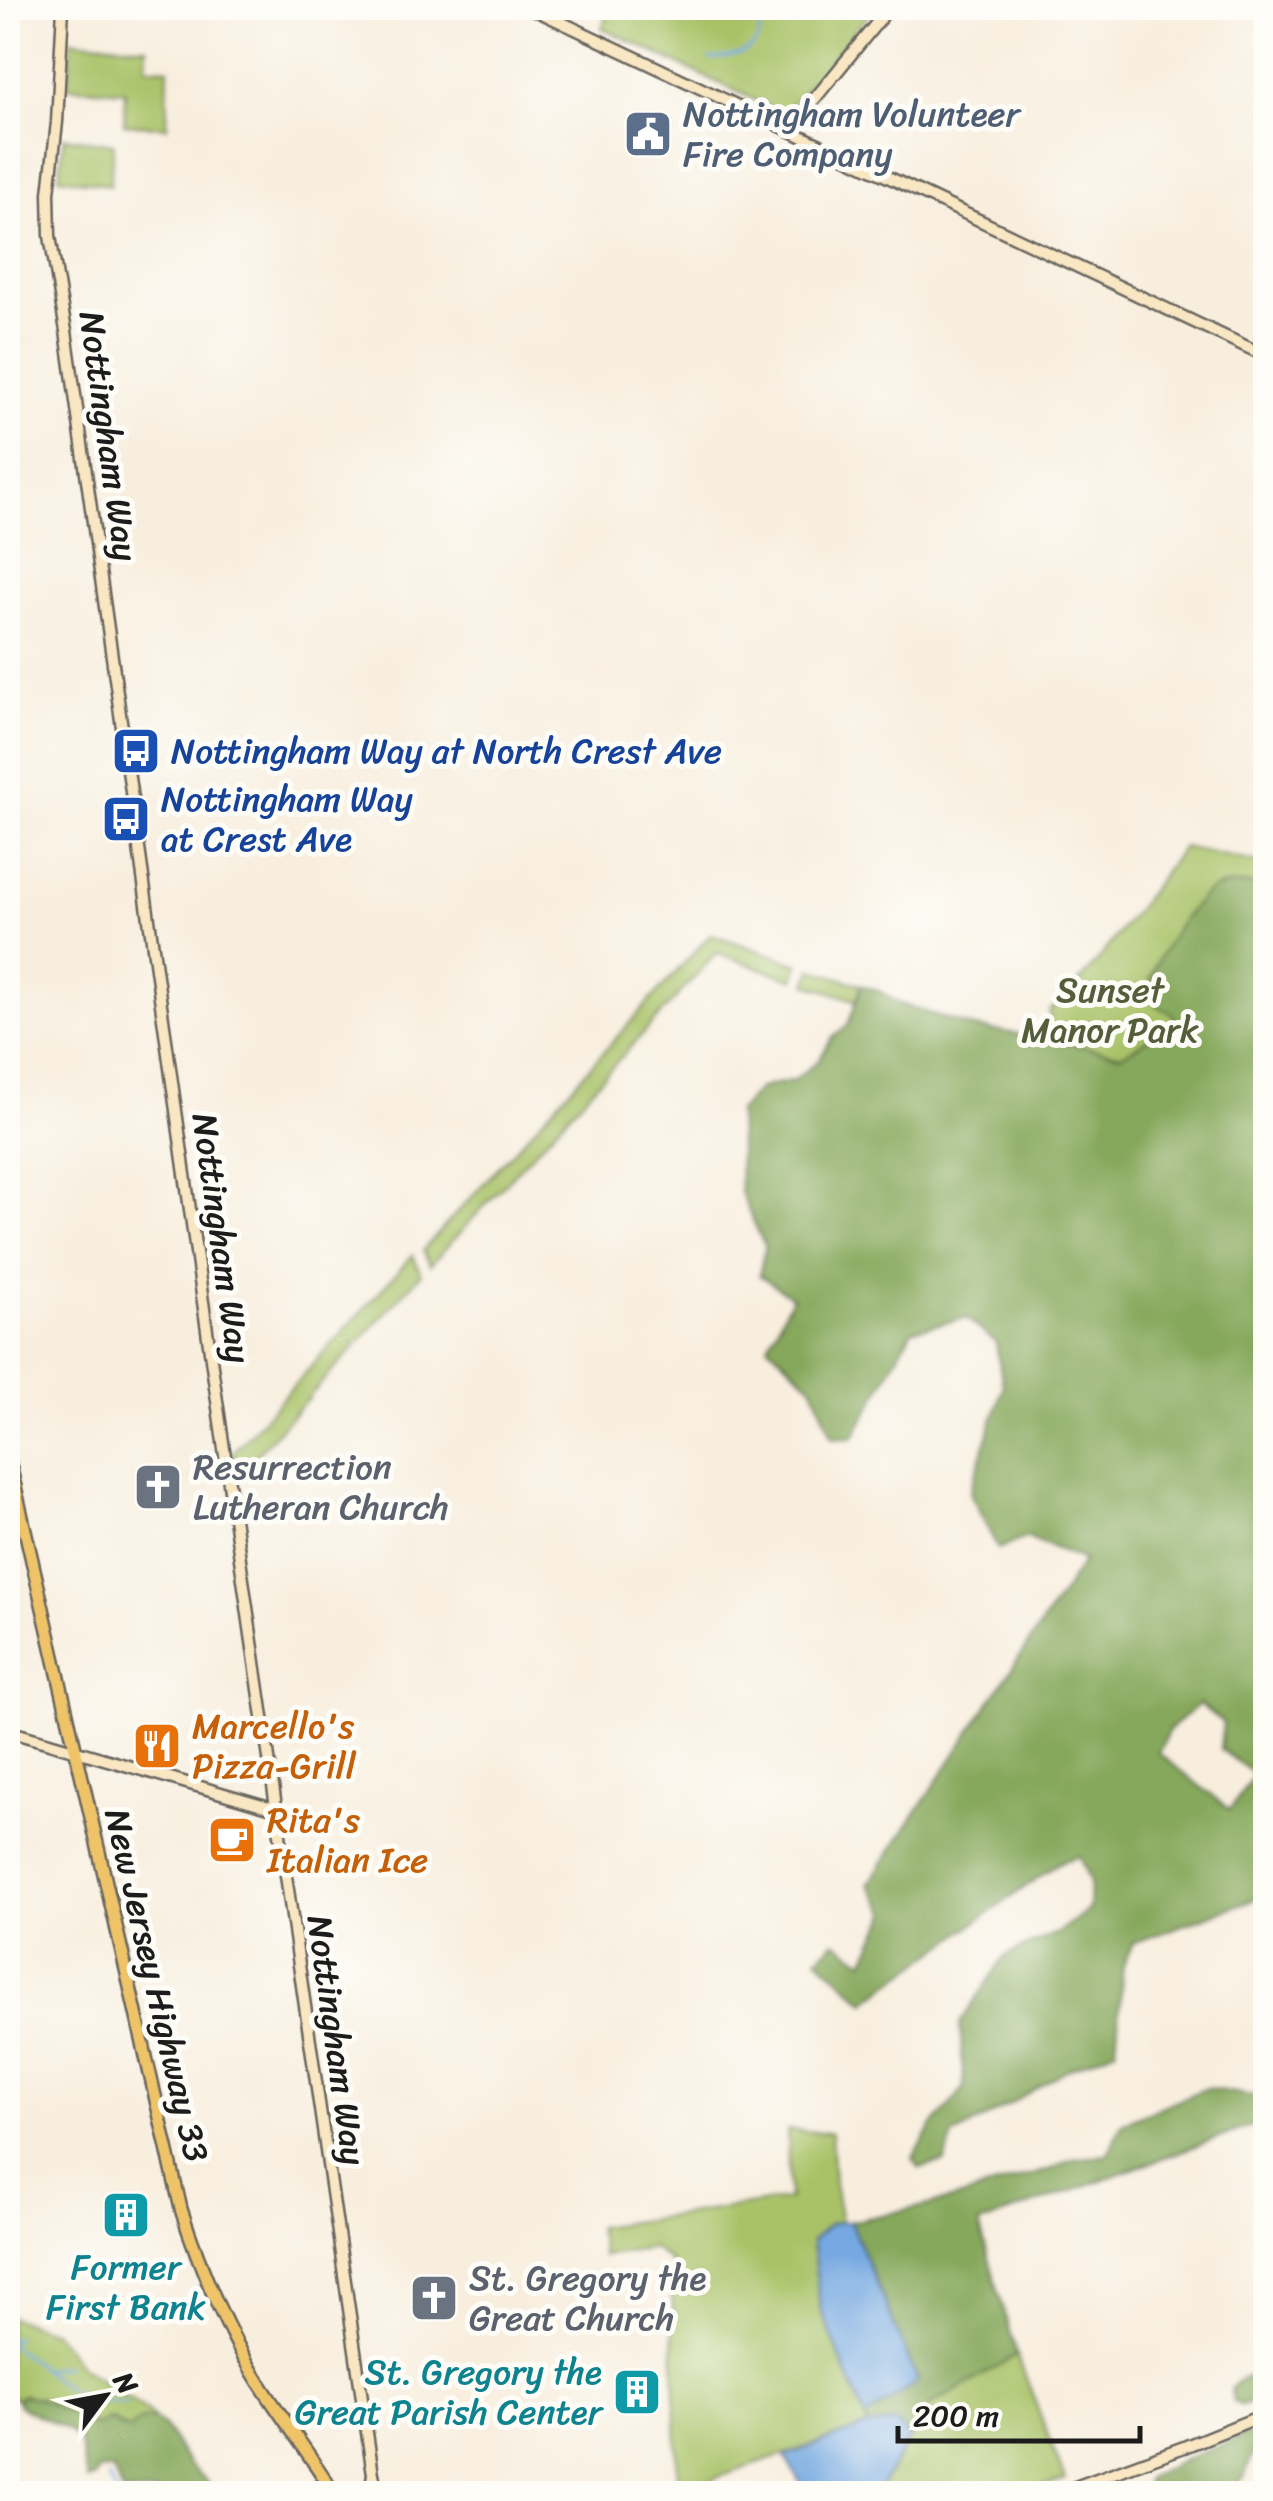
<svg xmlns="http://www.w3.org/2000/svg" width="1273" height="2501" font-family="Sriracha,sans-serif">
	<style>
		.green { fill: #a9c268; stroke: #626f42; stroke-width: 2.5 }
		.forest { fill: #86a85c; stroke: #51623c; stroke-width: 2.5; fill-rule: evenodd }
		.water { fill: #75a8e1; stroke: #48627e; stroke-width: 2.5 }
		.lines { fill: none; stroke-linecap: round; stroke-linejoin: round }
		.stream { stroke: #75a8e1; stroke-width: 2.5 }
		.secondary-casing { stroke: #696660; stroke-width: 15 }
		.primary-casing { stroke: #696660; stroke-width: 16 }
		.secondary { stroke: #f9e7c3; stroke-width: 10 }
		.primary { stroke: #efc469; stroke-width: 11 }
		.labels { text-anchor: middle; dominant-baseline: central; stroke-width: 10; stroke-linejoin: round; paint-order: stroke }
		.service-label { font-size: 35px; fill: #4e5e75; stroke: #fdfcf7; text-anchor: start }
		.street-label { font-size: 35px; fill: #1c1c1c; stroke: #fdfcf7 }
		.transit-label { font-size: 35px; fill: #164399; stroke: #fdfcf7; text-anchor: start }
		.park-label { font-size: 35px; fill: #545e3a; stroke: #fdfcf7 }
		.worship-label { font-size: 35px; fill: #5b616d; stroke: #fdfcf7; text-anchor: start }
		.food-label { font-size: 35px; fill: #c56008; stroke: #fdfcf7; text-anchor: start }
		.culture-label { font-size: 35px; fill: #0d838f; stroke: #fdfcf7 }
	</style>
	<rect width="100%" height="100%" fill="#fdfcf7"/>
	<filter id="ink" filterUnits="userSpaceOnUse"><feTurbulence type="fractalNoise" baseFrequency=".01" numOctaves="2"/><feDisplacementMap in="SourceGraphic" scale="20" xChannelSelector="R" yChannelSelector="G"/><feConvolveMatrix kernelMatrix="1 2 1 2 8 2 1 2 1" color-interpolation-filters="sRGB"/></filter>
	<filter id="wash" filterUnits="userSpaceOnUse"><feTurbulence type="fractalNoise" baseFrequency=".0048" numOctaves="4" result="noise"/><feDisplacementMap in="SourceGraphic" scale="40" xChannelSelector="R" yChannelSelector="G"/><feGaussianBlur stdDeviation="2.25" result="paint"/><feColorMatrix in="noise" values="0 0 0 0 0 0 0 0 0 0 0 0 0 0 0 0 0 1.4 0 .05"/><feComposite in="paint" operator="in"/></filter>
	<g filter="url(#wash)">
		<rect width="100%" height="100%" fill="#f8eede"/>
		<g class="green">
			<polygon points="610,8 875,8 787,109 776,110 602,28"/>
			<polygon points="71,40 147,47 146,67 168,68 167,127 124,124 125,91 68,87"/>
			<polygon points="64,137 114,144 110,185 59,177"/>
			<polygon points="1183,847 1265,864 1265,886 1249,884 1172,1013 1175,1024 1121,1055 1047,1039 1050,1010 1065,999 1099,959"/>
			<polygon points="711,934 799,964 794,980 717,953 430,1265 423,1250"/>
			<polygon points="812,969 862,985 857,1001 807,984"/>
			<polygon points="413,1255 421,1274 235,1478 232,1453"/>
			<polygon points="787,2130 831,2133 834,2184 841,2222 830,2224 812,2240 820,2308 868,2426 678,2491 671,2262 653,2248 602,2256 597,2227 789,2199"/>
			<polygon points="8,2316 54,2332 81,2367 148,2412 155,2421 143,2420 130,2430 123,2428 114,2421 104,2421 96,2426 23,2395 17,2399 8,2396"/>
			<polygon points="1017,2355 1065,2479 1024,2493 876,2494 931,2405"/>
		</g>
		<g class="forest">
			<path d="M1249,884L1266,886L1265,1895L1133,1943L1123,1966L1116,2049L1068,2069L1011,2104L953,2136L945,2162L919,2168L913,2158L932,2127L964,2088L960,2023L1005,1956L1061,1931L1089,1909L1090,1882L1079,1856L1060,1862L865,2002L818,1958L835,1941L864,1961L888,1913L869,1884L1084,1560L1027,1537L998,1549L970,1493L1003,1387L996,1343L966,1318L912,1330L854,1437L833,1438L813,1387L768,1345L792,1297L759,1275L765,1247L740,1192L738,1111L760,1088L794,1080L819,1060L832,1038L848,1025L862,985L879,991L901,1004L975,1028L1039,1037L1121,1055L1175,1024L1172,1013C1161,1010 1153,1004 1150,993C1144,971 1190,903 1210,891C1220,885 1237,885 1249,884ZM1199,1704L1223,1723L1220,1749L1254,1774L1230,1810L1158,1753L1169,1730Z"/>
			<path d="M1206,2088L1253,2096L1265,2091V2121L979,2224L1017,2355L931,2405L910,2438L895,2423L868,2426L865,2418L918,2380L850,2222L952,2200L1055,2168C1075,2153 1087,2161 1108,2154L1122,2123Z"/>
			<polygon points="1265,2367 1265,2396 1242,2406 1233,2402 1231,2389 1237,2382"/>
			<path d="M23,2395L38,2398L96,2426L109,2419L123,2428L130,2429C161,2397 173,2447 188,2463C200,2476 206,2477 215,2493H123L112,2470H99L94,2478L88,2480C82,2468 84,2453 78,2441C70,2425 33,2417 18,2404L17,2399Z"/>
			<polygon points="1265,2427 1265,2442 1257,2443 1244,2477 1227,2493 1176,2493 1164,2485 1152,2491 1145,2488 1147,2479 1176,2463"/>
		</g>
		<g class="water">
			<polygon points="841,2222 850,2222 918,2381 865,2418 820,2308 812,2240 830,2224"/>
			<polygon points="895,2423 910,2438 876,2493 807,2493 784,2456 868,2426"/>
		</g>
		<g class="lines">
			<g class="stream">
				<path d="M709,59C734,58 771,50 756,18L737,8"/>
				<polyline points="8,2340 17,2338"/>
				<polyline points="8,2342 74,2394 85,2398 127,2404"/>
				<polyline points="43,2369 66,2366"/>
				<polyline points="108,2478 117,2494"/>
			</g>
		</g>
	</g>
	<g filter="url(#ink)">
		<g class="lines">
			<g class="secondary-casing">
				<g id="secondary">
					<polyline points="63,8 57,122 49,193 50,236 66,331 215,1387 373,2474 378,2494"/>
					<polyline points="531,8 1266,356"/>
					<polyline points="790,129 889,8"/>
					<polyline points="8,1731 276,1809"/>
					<polyline points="366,2494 370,2488 373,2475"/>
					<polyline points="1056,2494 1184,2447 1266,2414"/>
				</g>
			</g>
			<g class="primary-casing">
				<path id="primary" d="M8,1456L181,2209C199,2265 222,2320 252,2371C277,2413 309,2451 334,2494"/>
			</g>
			<use href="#secondary" class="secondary"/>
			<use href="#primary" class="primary"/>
		</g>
	</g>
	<defs>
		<g id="civic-square" transform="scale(2.5)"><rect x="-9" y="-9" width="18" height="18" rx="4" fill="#5c6f8a" stroke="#fdfcf7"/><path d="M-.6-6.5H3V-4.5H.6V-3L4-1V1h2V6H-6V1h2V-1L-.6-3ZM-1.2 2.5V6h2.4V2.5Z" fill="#fff"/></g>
		<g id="bus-square" transform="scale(2.5)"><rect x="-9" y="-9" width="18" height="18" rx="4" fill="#1a4fb4" stroke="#fdfcf7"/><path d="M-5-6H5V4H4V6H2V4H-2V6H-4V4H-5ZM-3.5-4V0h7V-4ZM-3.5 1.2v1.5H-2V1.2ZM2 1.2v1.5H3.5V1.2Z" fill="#fff"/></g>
		<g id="church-square" transform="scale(2.5)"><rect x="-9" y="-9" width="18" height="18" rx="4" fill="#6b7280" stroke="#fdfcf7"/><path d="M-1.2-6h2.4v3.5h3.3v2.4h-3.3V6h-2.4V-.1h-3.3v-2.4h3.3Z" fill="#fff"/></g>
		<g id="restaurant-square" transform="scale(2.5)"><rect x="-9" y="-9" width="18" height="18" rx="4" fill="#e8710a" stroke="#fdfcf7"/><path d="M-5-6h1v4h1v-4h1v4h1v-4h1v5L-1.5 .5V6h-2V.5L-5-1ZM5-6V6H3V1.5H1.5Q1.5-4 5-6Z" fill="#fff"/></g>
		<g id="cafe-square" transform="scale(2.5)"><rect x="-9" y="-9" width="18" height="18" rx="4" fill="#e8710a" stroke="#fdfcf7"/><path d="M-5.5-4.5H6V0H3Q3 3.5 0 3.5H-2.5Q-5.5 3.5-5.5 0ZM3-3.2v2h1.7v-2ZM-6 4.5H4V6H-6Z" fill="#fff"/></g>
		<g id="building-square" transform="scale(2.5)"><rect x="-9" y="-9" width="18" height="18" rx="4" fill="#0f9aa8" stroke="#fdfcf7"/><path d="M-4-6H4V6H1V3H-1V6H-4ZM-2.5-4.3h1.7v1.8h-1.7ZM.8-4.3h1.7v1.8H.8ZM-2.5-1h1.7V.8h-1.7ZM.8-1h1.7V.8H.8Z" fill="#fff"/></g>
	</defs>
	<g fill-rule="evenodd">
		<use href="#civic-square" x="648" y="134"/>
		<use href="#bus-square" x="136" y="751"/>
		<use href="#bus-square" x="126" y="819"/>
		<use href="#church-square" x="158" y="1487"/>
		<use href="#restaurant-square" x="157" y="1746"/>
		<use href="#cafe-square" x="232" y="1840"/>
		<use href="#building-square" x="126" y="2215"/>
		<use href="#church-square" x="434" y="2298"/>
		<use href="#building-square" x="637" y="2392"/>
	</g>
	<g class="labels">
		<g class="service-label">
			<text x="683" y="114">Nottingham Volunteer<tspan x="683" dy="40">Fire Company</tspan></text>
		</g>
		<g class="street-label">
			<text transform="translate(109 436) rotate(82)">Nottingham Way</text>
			<text transform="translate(222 1238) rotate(82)">Nottingham Way</text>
			<text transform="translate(157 1985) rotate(77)">New Jersey Highway 33</text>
			<text transform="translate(337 2040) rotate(82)">Nottingham Way</text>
		</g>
		<g class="transit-label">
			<text x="171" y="751">Nottingham Way at North Crest Ave</text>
			<text x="161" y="799">Nottingham Way<tspan x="161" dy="40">at Crest Ave</tspan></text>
		</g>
		<g class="park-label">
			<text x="1110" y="990">Sunset<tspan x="1110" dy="40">Manor Park</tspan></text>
		</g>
		<g class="worship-label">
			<text x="193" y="1467">Resurrection<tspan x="193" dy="40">Lutheran Church</tspan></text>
			<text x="469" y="2278">St. Gregory the<tspan x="469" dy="40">Great Church</tspan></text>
		</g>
		<g class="food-label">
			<text x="192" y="1726">Marcello's<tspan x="192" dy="40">Pizza-Grill</tspan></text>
			<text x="267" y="1820">Rita's<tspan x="267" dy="40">Italian Ice</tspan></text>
		</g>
		<g class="culture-label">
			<text x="126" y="2267">Former<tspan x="126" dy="40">First Bank</tspan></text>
			<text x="602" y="2372" text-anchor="end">St. Gregory the<tspan x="602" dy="40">Great Parish Center</tspan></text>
		</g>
	</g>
	<rect width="1273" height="2501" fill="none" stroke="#fdfcf7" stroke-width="40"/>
	<g transform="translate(105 2396) rotate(58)" stroke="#fdfcf7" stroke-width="8" paint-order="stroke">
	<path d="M0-8L18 38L0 25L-18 38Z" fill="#1c1c1c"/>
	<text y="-15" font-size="28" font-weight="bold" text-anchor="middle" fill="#1c1c1c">N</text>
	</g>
	<path d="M898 2426v15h242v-15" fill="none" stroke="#1c1c1c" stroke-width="5"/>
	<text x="913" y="2426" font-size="30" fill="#1c1c1c" stroke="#fdfcf7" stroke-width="8" paint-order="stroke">200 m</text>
</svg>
